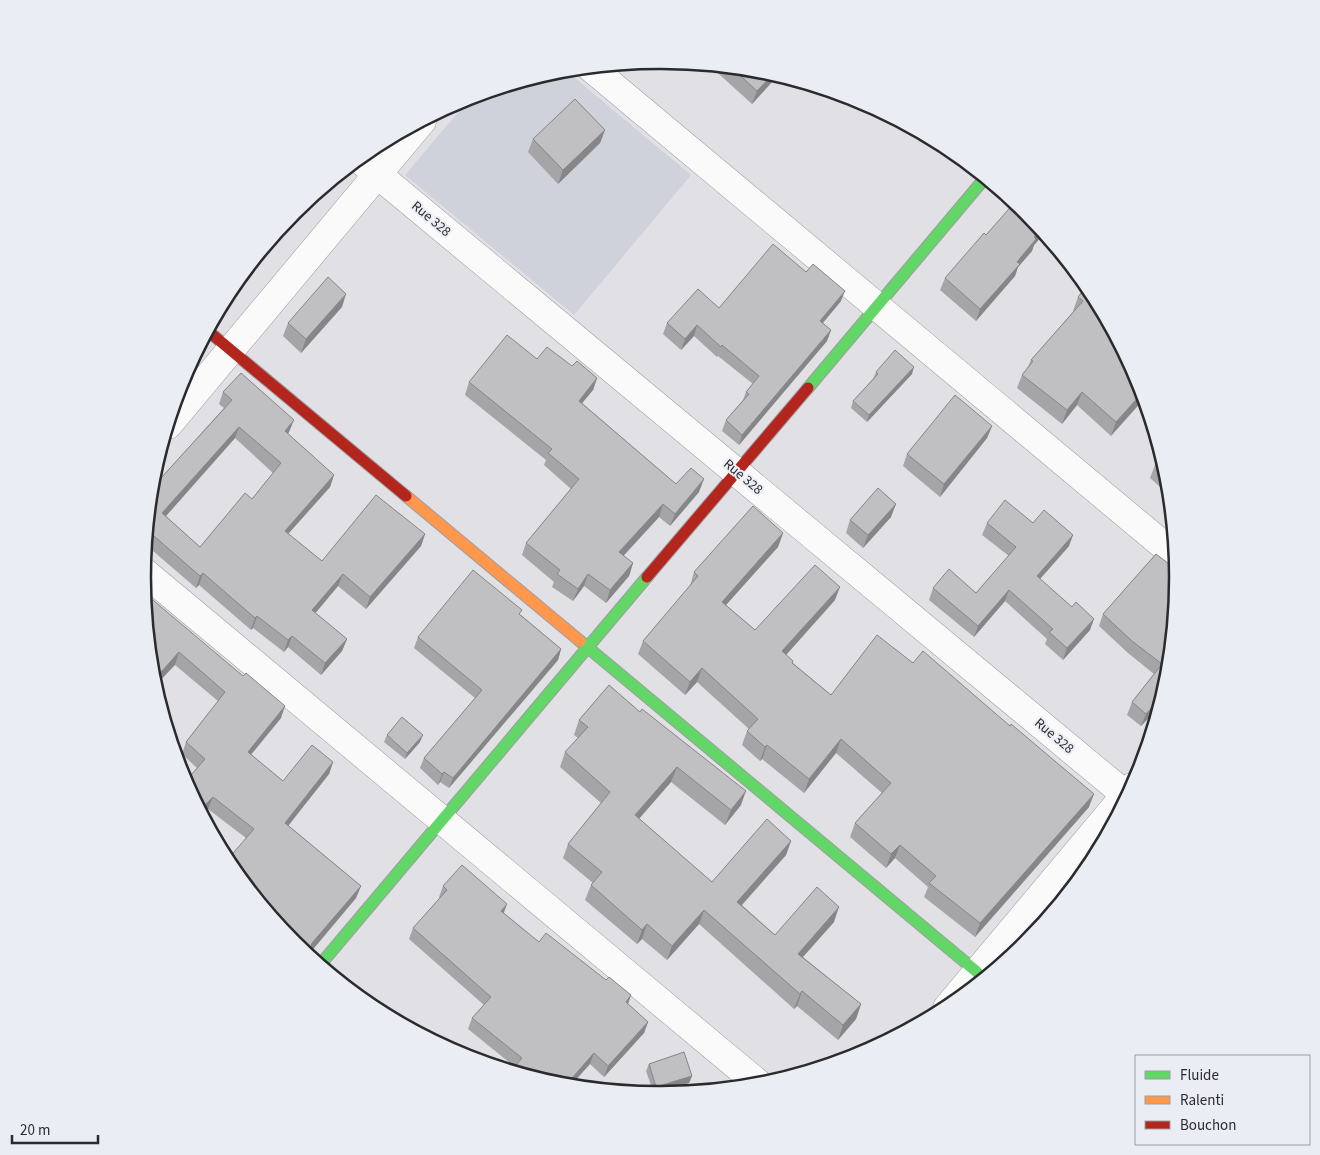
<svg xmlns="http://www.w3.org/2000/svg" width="1320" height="1155" font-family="'Source Sans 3',sans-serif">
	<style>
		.built { fill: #cfd1db }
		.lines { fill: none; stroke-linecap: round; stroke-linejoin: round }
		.street-casing { stroke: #9d9da1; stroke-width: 29 }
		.fast-casing { stroke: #9d9da1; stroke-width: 13 }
		.slow-casing { stroke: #9d9da1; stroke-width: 13 }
		.jam-casing { stroke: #9d9da1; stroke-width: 13 }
		.street { stroke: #fafafb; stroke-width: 28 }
		.fast { stroke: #63d668; stroke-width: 11 }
		.slow { stroke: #ff974d; stroke-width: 11 }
		.jam { stroke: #b3261e; stroke-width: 11 }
		.wall { fill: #a5a5a8; fill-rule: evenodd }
		.shaded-wall { fill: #868688 }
		.building { fill: #c0c0c3; stroke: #868688; fill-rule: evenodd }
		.labels { text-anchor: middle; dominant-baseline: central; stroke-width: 4; stroke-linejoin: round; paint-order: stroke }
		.street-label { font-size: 14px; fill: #2a2b2d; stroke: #ebedf4 }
		.rim { fill: none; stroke: #2a2b2d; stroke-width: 2.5 }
	</style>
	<rect width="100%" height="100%" fill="#e0e0e5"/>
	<polygon class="built" points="564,69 691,175 574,315 405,175 472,96"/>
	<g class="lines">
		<g class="street-casing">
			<g id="street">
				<polyline points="590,67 1175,555"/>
				<polyline points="359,159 1127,796"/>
				<polyline points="168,425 422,121"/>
				<polyline points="143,571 760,1085"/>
				<polyline points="947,1008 1132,787"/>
			</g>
		</g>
		<g class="fast-casing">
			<g id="fast">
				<polyline points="808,388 985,178"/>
				<polyline points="580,641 977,972"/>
				<polyline points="320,965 647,577"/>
			</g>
		</g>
		<g class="slow-casing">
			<polyline id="slow" points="406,496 580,641"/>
		</g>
		<g class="jam-casing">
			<g id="jam">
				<polyline points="208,331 406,496"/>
				<polyline points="647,577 808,388"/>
			</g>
		</g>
		<use href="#street" class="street"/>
		<use href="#fast" class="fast"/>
		<use href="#slow" class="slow"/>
		<use href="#jam" class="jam"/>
	</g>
	<g class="wall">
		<polygon points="709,65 761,70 772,82 752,104"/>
		<polygon points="605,130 600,143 558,184 528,152 533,139"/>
		<polygon points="1026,212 1044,234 1034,245 1032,251 1018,267 1015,276 976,321 940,290 945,278 986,235"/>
		<polygon points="1087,286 1138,380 1111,436 1077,405 1062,424 1017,388 1022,375 1028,367 1031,360 1074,311 1073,311 1078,297"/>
		<polygon points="841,301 823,323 831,330 827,341 739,445 722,431 726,420 743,400 746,392 753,384 718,356 717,357 694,336 681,350 663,334 667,323 719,308"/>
		<polygon points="342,307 301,353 283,336 288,323"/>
		<polygon points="572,366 597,378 593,390 582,403 676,484 699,492 670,526 659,517 623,556 633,563 629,576 606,603 584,586 573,601 552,587 554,582 522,555 526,543 571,489 544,465 546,460 465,395 469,382"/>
		<polygon points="876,372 912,374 867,422 851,408 853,401 873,379"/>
		<path d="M223,392L289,432L288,434L334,475L330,487L288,534L322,561L425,534L421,546L366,609L338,586L315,613L347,639L342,651L321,675L288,647L284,652L253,628L251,630L199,585L196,588L146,545L151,489L224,408L219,404ZM235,438L273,473L252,499L200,547L166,516Z"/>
		<polygon points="992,426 987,438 940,497 903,466 907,454"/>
		<polygon points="1162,457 1168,477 1169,495 1150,478 1155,465"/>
		<polygon points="891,517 863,548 846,533 850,520"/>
		<polygon points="987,523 1033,523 1069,546 1040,579 1090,630 1063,660 1045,644 1047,639 1005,601 974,637 929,600 933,588 976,593 1009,556 982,535"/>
		<polygon points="783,533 778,547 726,605 755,630 835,600 786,655 793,661 793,663 831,695 1089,807 975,937 924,897 928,887 895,858 886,868 850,837 855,823 882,793 836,753 804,793 762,759 760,761 742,745 747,731 749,729 697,682 685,695 638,654 643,641 690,586 694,572"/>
		<polygon points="1156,554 1168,679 1159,707 1141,726 1127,715 1132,702 1154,674 1128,653 1099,626 1103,614"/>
		<polygon points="145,600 281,718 251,755 283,781 333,762 329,774 288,825 361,886 356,898 310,953 309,955 294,943 230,865 246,838 208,809 203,815 185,782 197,768 182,754 186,742 218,701 175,665"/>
		<polygon points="521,615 561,649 558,660 449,788 440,782 438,785 420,768 424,758 475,698 414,648 418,637"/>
		<polygon points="609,685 741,805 725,825 671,782 639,819 712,882 791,841 786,855 742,905 775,935 834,922 803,957 861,1004 856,1019 838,1040 797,1006 794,1009 699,924 667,960 642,939 637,944 585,900 591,885 593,883 563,858 568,844 601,803 560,767 565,752 578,738 574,735 579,720"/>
		<polygon points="387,735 420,742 405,759 384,742"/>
		<polygon points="443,886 504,913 539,942 631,995 628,1004 648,1022 644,1033 604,1077 590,1064 570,1086 559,1085 515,1067 468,1029 472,1018 484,1005 409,939 413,928 440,898 439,897"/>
		<polygon points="649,1064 692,1076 689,1083 654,1094 646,1071"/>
	</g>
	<g class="shaded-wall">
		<polygon points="773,74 775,74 772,82 752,104 757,91"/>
		<polygon points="605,130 600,143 558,184 563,170"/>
		<polygon points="1041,230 1044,234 1034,245 1032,251 1018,267 1015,276 976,321 980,309 1017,262 1034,237"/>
		<polygon points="845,291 841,301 816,331 820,321"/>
		<polygon points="346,294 342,307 301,353 306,339"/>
		<polygon points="697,325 694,336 681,350 685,339"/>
		<polygon points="831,330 827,341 739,445 742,435"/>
		<polygon points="914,367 912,374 867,422 869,415"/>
		<polygon points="597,378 593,390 574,413 579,401"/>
		<polygon points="1082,392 1077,405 1062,424 1067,410"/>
		<polygon points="1142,393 1144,399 1111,436 1116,422"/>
		<polygon points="294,420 289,432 280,443 285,431"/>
		<polygon points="992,426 987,438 940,497 944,484"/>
		<polygon points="239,427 235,438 158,525 162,513"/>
		<polygon points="334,475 330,487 280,543 285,531"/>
		<polygon points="704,479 699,492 670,526 675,514"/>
		<polygon points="663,504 659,517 615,565 619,552"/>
		<polygon points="896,504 891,517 863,548 868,535"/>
		<polygon points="783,533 778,547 717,615 722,602"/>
		<polygon points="425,534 421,546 366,609 370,597"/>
		<polygon points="1073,535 1069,546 1032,588 1037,576"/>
		<polygon points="633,563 629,576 606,603 610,590"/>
		<polygon points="203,573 199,585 196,588 200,576"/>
		<polygon points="343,574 338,586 308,622 312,610"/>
		<polygon points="588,574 584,586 573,601 578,589"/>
		<polygon points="840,587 835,600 777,665 782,651"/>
		<polygon points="1009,590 1005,601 974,637 978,626"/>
		<polygon points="257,616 253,628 251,630 255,618"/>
		<polygon points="1094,619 1090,630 1063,660 1067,648"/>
		<polygon points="292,636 288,647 284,652 288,640"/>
		<polygon points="347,639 342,651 321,675 325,663"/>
		<polygon points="561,649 558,660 449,788 453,778"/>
		<polygon points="179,652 175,665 155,686 153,681"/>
		<polygon points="702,668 697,682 685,695 690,682"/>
		<polygon points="1162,696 1159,707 1141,726 1146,714"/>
		<polygon points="285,706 281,718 243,764 248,752"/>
		<polygon points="423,735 420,742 405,759 407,753"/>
		<polygon points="841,739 836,753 804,793 809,779"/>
		<polygon points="767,745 762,759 760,761 765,747"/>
		<polygon points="333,762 329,774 281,835 285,823"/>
		<polygon points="677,767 671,782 629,830 635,815"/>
		<polygon points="444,772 440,782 438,785 442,774"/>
		<polygon points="746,791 741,805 725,825 731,810"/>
		<polygon points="1094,794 1089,807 975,937 980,923"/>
		<polygon points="213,797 208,809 203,815 202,814 205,805"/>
		<polygon points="791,841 786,855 732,916 737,902"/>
		<polygon points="900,845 895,858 886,868 891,854"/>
		<polygon points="361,886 356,898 308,955 312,943"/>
		<polygon points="507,904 503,915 501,911"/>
		<polygon points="839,907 834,922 793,968 798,954"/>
		<polygon points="704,910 699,924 667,960 672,946"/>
		<polygon points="647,924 642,939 637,944 642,930"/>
		<polygon points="802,991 797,1006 794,1009 800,994"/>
		<polygon points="631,995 627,1006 626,1002"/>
		<polygon points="861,1004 856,1019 838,1040 843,1025"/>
		<polygon points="648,1022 644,1033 604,1077 608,1066"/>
		<polygon points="594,1053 590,1064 570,1086 565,1086"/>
		<polygon points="692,1076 689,1083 654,1094 656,1087"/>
	</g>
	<g class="building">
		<polygon points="731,67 761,70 773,74 757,91"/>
		<polygon points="575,99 605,130 563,170 533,139"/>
		<polygon points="1015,202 1026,212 1041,230 1034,237 1036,239 1017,262 1020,264 980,309 945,278 984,233 986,235"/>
		<polygon points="773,244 806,272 813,264 845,291 820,321 831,330 742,435 726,420 749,394 746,392 759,376 722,345 721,347 697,325 685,339 667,323 698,289 719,308"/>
		<polygon points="328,277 346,294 306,339 288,323"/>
		<polygon points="1087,286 1090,290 1138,380 1142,393 1116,422 1082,392 1067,410 1022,375 1033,361 1031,360 1083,301 1078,297"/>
		<polygon points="507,335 537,359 547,347 572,366 577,361 597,378 579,401 676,484 691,468 704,479 675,514 663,504 619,552 633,563 610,590 588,574 578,589 557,574 560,570 526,543 579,479 548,453 552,449 469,382"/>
		<polygon points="895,350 914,367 869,415 853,401 878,374 876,372"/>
		<path d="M241,373L294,420L285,431L334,475L285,531L322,561L376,495L425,534L370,597L343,574L312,610L347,639L325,663L292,636L288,640L257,616L255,618L203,573L200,576L147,530L151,489L232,400L223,392ZM239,427L281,463L252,499L245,493L200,547L162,513Z"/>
		<polygon points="955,395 992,426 944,484 907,454"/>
		<polygon points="1162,457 1167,476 1155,465"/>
		<polygon points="878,488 896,504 868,535 850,520"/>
		<polygon points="1005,500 1033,523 1044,510 1073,535 1037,576 1072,607 1076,602 1094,619 1067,648 1049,632 1053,629 1009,590 978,626 933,588 949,569 976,593 1016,547 987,523"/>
		<polygon points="753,506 783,533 722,602 755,630 815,565 840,587 782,651 793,661 792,663 831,695 877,635 913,663 923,651 1010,726 1011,724 1094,794 980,923 929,883 936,876 900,845 891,854 855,823 891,783 841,739 809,779 767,745 765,747 747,731 758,719 702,668 690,682 643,641 698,576 694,572"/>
		<polygon points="1156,554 1177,570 1178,578 1168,679 1162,696 1146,714 1132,702 1162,664 1132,641 1103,614"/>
		<polygon points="473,570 522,610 519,614 561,649 453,778 444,772 442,774 424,758 482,690 418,637"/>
		<polygon points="148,596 243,676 246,673 285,706 248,752 283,781 312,745 333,762 285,823 361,886 312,943 309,954 287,935 230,865 227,860 254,829 213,797 205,805 191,793 185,782 205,759 186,742 225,692 179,652 153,681 145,600"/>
		<polygon points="609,685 640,712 642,709 746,791 731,810 677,767 635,815 712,882 767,819 791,841 737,902 775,935 817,887 839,907 798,954 861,1004 843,1025 802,991 800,994 704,910 672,946 647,924 642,930 591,885 602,872 568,844 610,792 565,752 588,727 579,720"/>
		<polygon points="402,717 423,735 407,753 387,735"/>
		<polygon points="462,865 507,904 501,911 539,942 546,933 606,980 609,977 631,995 626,1002 648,1022 608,1066 594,1053 565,1086 559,1085 511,1071 522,1058 472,1018 491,997 413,928 447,890 443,886"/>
		<polygon points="684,1052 692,1076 656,1087 649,1064"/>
	</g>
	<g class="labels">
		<g class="street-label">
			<text transform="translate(431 219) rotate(40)">Rue 328</text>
			<text transform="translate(743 477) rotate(40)">Rue 328</text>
			<text transform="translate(1054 736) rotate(40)">Rue 328</text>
		</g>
	</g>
	<path d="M0 0H1320V1155H0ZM659 69H661A508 508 0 0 1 1169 577V578A508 508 0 0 1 661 1086H659A508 508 0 0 1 151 578V577A508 508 0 0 1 659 69Z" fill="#ebedf4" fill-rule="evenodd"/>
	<path class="rim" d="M659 69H661A508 508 0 0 1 1169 577V578A508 508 0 0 1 661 1086H659A508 508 0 0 1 151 578V577A508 508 0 0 1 659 69Z"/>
	<rect x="1135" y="1055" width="175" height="90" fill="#ebedf4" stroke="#9e9fa4"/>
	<rect x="1145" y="1071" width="25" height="8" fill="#63d668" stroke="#9e9fa4"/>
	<text x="1180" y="1080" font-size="15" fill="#2a2b2d">Fluide</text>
	<rect x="1145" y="1096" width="25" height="8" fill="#ff974d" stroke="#9e9fa4"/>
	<text x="1180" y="1105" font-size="15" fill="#2a2b2d">Ralenti</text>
	<rect x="1145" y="1121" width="25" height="8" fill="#b3261e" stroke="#9e9fa4"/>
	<text x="1180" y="1130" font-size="15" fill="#2a2b2d">Bouchon</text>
	<path d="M12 1135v8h86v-8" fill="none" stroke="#2a2b2d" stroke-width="2.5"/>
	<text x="20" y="1135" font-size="15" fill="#2a2b2d" stroke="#ebedf4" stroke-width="4" paint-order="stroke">20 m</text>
</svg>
